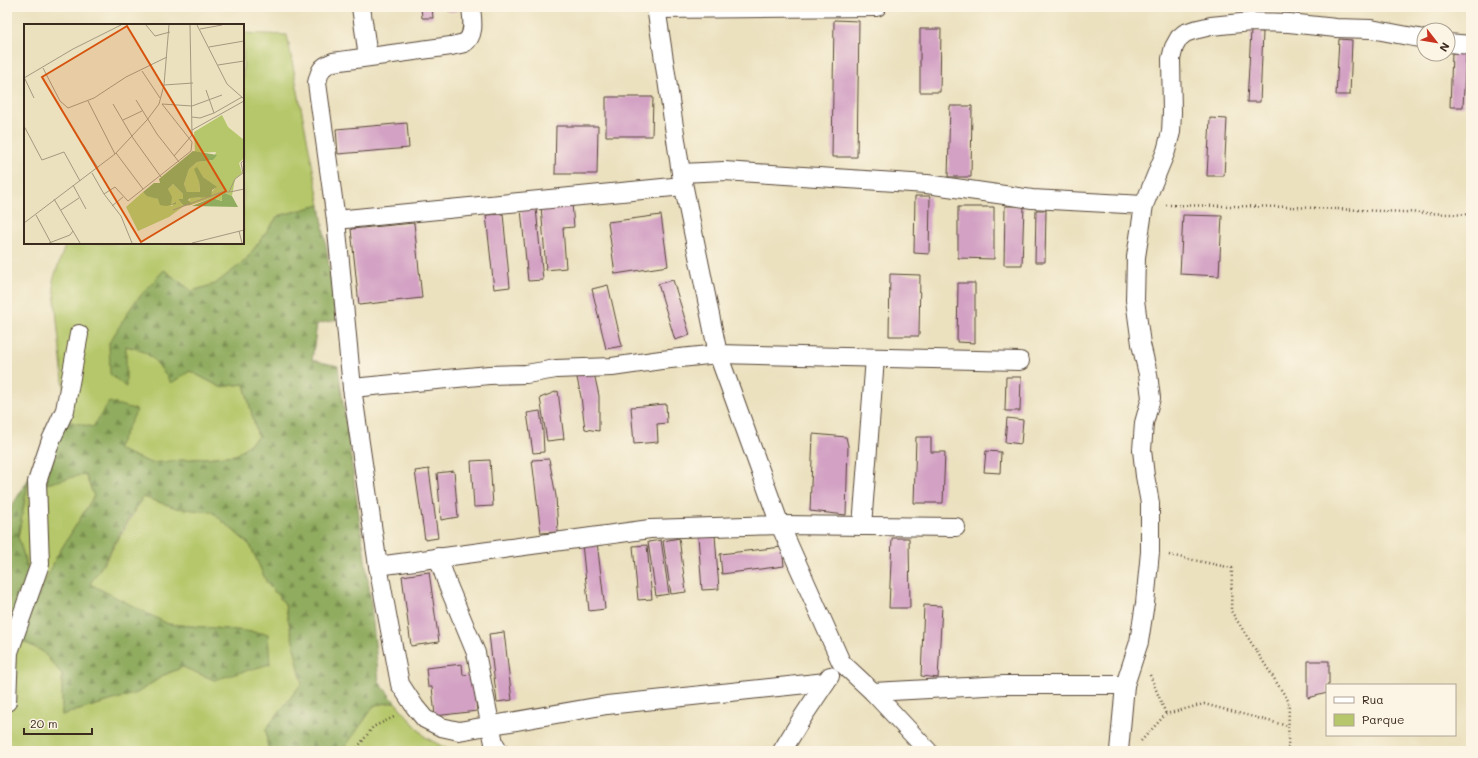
<svg xmlns="http://www.w3.org/2000/svg" width="1478" height="758" font-family="Mali,sans-serif">
	<style>
		.green { fill: #b5c76a; stroke: #787844 }
		.forest { fill: url(#forest-firs); stroke: #666b3e }
		.building { fill: #d3a1c4 }
		.lines { fill: none; stroke-linecap: round; stroke-linejoin: round }
		.street-casing { stroke: #554536; stroke-width: 20 }
		.path { stroke: #554536; stroke-width: 2.5; stroke-dasharray: 1 3; stroke-linecap: butt }
		.street { stroke: #fff; stroke-width: 18 }
		.inset-road { fill: none; stroke: #a5987f; stroke-width: 1 }
		.view { fill: #d7540e; fill-opacity: 0.15; stroke: #d7540e; stroke-width: 2 }
		.inset-edge { fill: none; stroke: #3b2a1e; stroke-width: 2 }
	</style>
	<defs>
		<pattern id="forest-firs" width="22" height="20" patternUnits="userSpaceOnUse"><rect width="22" height="20" fill="#90ac5e"/><path d="M5 1l3.5 6h-7zM16 11l3.5 6h-7z" fill="#778c4d"/></pattern>
	</defs>
	<rect width="100%" height="100%" fill="#fcf5e5"/>
	<filter id="ink" filterUnits="userSpaceOnUse"><feTurbulence type="fractalNoise" baseFrequency=".025" numOctaves="2"/><feDisplacementMap in="SourceGraphic" scale="8" xChannelSelector="R" yChannelSelector="G"/><feConvolveMatrix kernelMatrix="1 2 1 2 8 2 1 2 1" color-interpolation-filters="sRGB"/></filter>
	<filter id="wash" filterUnits="userSpaceOnUse"><feTurbulence type="fractalNoise" baseFrequency=".012" numOctaves="4" result="noise"/><feDisplacementMap in="SourceGraphic" scale="16" xChannelSelector="R" yChannelSelector="G"/><feGaussianBlur stdDeviation="0.9" result="paint"/><feColorMatrix in="noise" values="0 0 0 0 0 0 0 0 0 0 0 0 0 0 0 0 0 1.4 0 .05"/><feComposite in="paint" operator="in"/></filter>
	<g filter="url(#wash)">
		<rect width="100%" height="100%" fill="#ebe1bf"/>
		<g class="green">
			<path d="M243,33L287,35L320,205L278,216L245,261L215,284L192,291L164,270L109,343L125,387V346C152,351 157,363 171,383L190,371L220,387L244,384L258,437L236,455L151,463L116,449L136,410L93,428L67,421L53,280L66,243H243Z"/>
			<polygon points="85,474 94,496 57,556 20,640 42,651 62,674 62,715 137,693 164,675 183,667 214,680 268,634 236,630 168,624 89,584 106,560 143,497 177,508 212,512 250,545 267,583 285,604 302,683 266,729 268,751 7,751 7,640 29,572 18,537 29,478"/>
			<polygon points="395,702 425,737 451,751 342,751 375,705"/>
		</g>
		<g class="forest">
			<path d="M320,205L337,320L317,324L312,360L338,366L370,594L379,682L395,702L375,705L342,751H268L266,729L302,683L285,604L267,583L250,545L212,512L177,508L143,497C123,525 109,556 90,584L168,624L236,630L268,634L270,664L214,680L183,667L164,675L137,693L62,715V674L42,651L20,640L31,611L57,556L94,496L85,474L46,484L51,440L67,421L93,427L109,402L137,410L117,449L151,463L236,455L258,437L244,384L220,387L190,371L171,383C157,363 152,351 126,346V387L110,374L109,343L134,303L164,270L192,291L215,284L245,261L278,216Z"/>
			<polygon points="29,478 18,537 29,572 7,640 7,514"/>
		</g>
		<g id="blocks">
			<g class="building">
				<polygon points="421,7 432,7 433,18 422,18"/>
				<polygon points="447,7 457,7 458,11 448,12"/>
				<polygon points="834,20 859,21 857,157 832,157"/>
				<polygon points="920,29 941,29 940,92 920,92"/>
				<polygon points="1251,31 1263,32 1260,102 1247,102"/>
				<polygon points="1339,39 1352,40 1350,95 1336,95"/>
				<polygon points="1452,53 1466,53 1463,107 1450,107"/>
				<polygon points="606,97 653,97 652,136 606,136"/>
				<polygon points="950,106 972,106 971,177 948,177"/>
				<polygon points="1210,118 1227,119 1224,176 1207,176"/>
				<polygon points="407,123 409,148 338,154 336,129"/>
				<polygon points="556,126 598,126 597,174 555,174"/>
				<polygon points="915,196 930,196 929,254 914,253"/>
				<polygon points="572,203 574,227 563,228 566,268 546,270 541,206"/>
				<polygon points="1005,206 1024,206 1022,265 1004,265"/>
				<polygon points="958,207 994,207 994,259 958,258"/>
				<polygon points="536,208 543,280 528,281 521,209"/>
				<polygon points="1036,210 1046,210 1045,262 1035,262"/>
				<polygon points="503,214 510,287 494,289 486,215"/>
				<polygon points="661,215 668,266 615,274 608,222"/>
				<polygon points="1183,215 1222,216 1219,276 1180,274"/>
				<polygon points="414,223 422,298 359,305 351,229"/>
				<polygon points="890,274 920,275 919,336 889,336"/>
				<polygon points="673,280 690,335 675,340 658,284"/>
				<polygon points="958,283 975,283 975,343 957,342"/>
				<polygon points="608,285 622,346 606,349 592,289"/>
				<polygon points="576,373 594,373 599,396 599,431 585,429 581,397"/>
				<polygon points="1006,377 1021,377 1020,411 1005,411"/>
				<polygon points="558,391 564,439 547,441 540,398"/>
				<polygon points="666,404 667,423 657,424 658,442 634,444 631,407"/>
				<polygon points="540,411 543,431 544,452 533,453 527,413"/>
				<polygon points="1007,418 1023,420 1021,444 1005,442"/>
				<polygon points="813,434 846,437 848,446 846,515 810,511"/>
				<polygon points="916,437 931,437 931,452 945,452 943,503 914,503"/>
				<polygon points="986,451 1001,452 1000,473 984,472"/>
				<polygon points="549,459 556,496 558,532 541,533 532,460"/>
				<polygon points="490,460 493,506 474,507 471,461"/>
				<polygon points="429,469 438,538 425,540 415,471"/>
				<polygon points="454,471 458,517 441,520 437,473"/>
				<polygon points="715,535 719,589 702,590 698,536"/>
				<polygon points="679,538 686,592 671,594 663,541"/>
				<polygon points="892,538 909,538 910,608 889,608"/>
				<polygon points="661,540 669,594 656,596 648,542"/>
				<polygon points="597,542 605,609 589,611 582,544"/>
				<polygon points="647,545 652,599 638,600 633,546"/>
				<polygon points="782,547 784,566 722,574 720,554"/>
				<polygon points="429,572 439,642 411,646 402,576"/>
				<polygon points="924,605 942,606 938,678 921,676"/>
				<polygon points="504,632 512,700 497,702 489,634"/>
				<polygon points="1308,661 1329,661 1329,685 1327,685 1327,693 1308,698"/>
				<polygon points="462,664 463,675 473,674 477,711 435,716 432,687 428,687 426,668"/>
			</g>
		</g>
	</g>
	<g filter="url(#ink)">
		<use href="#blocks" fill-opacity="0" stroke="#554536" stroke-width="1"/>
		<g class="lines">
			<g class="street-casing">
				<g id="street">
					<polyline points="361,7 368,57"/>
					<path d="M471,7C472,18 476,36 464,43C461,44 455,45 451,46L333,62C321,67 320,70 317,83L336,220L352,388L378,566L400,684L415,707L425,719L441,727L459,731L607,705L826,682"/>
					<polyline points="656,7 681,173 718,354 780,525 841,662 873,692 928,751"/>
					<polyline points="657,9 877,7"/>
					<polyline points="1448,43 1471,45"/>
					<polyline points="681,173 724,171 755,173 927,184 1032,199 1144,205"/>
					<polyline points="336,220 683,186"/>
					<polyline points="352,388 489,375 526,374 556,369 612,367 661,360 718,354 1020,361"/>
					<polyline points="862,526 875,358"/>
					<polyline points="438,557 447,583 476,653 494,743 499,751"/>
					<polyline points="378,566 650,529 780,525 956,527"/>
					<polyline points="873,692 1004,685 1125,685"/>
					<polyline points="7,702 9,652 40,564 37,482 51,440 65,410 79,334"/>
					<polyline points="782,751 804,715 830,676"/>
					<polyline points="1119,751 1125,685 1139,642 1145,603 1150,552 1150,503 1145,476 1142,450 1144,423 1151,398 1148,374 1141,344 1135,300 1136,257 1144,205 1166,151 1171,132 1172,112 1171,59 1174,47 1179,38 1185,33 1194,30 1211,26 1251,22 1289,23 1336,28 1371,29 1424,39"/>
				</g>
			</g>
			<g class="path">
				<polyline points="1166,205 1292,207 1471,215"/>
				<polyline points="1169,555 1232,568 1231,611 1289,702 1288,751"/>
				<polyline points="1150,675 1166,714"/>
				<polyline points="1141,741 1166,714 1204,704 1288,726"/>
				<polyline points="355,751 373,727 396,716"/>
			</g>
			<use href="#street" class="street"/>
		</g>
	</g>
	<g transform="translate(24 24)">
		<rect width="220" height="220" fill="#ebe1bf"/>
		<path d="M198,91L204,103L220,116V134L215,139L218,149L211,155L208,172L201,169L199,177L188,174L164,182L166,174H175L187,169L192,163L179,153L175,157L176,169L163,168L160,160L165,145L173,138L189,136L192,128L171,129L170,108ZM149,160L159,170V175H154L160,182L145,193L114,207L102,183L119,168L148,182L151,178L147,180L144,165Z" fill="#b5c76a"/>
		<path d="M169,127L193,131L189,136L173,138L165,145L160,160L163,168H176L175,157L170,145L173,143L179,153L193,163L188,166L187,173L166,174L164,176L168,180L160,182L154,175H159V170L149,160L144,165L148,173L147,180L152,178V180L142,182L136,181L134,175L123,172L119,168L130,159H136L135,155ZM201,169L208,172L214,183L168,182L188,174L198,177V171Z" fill="#90ac5e"/>
		<path class="inset-road" d="M122,1L131,12L146,8M173,1L203,60L220,75M176,5L198,1M185,23L220,17M194,41L220,37M19,44L36,77L44,84L70,74L102,53L143,33M118,47L136,74M0,53L10,74M0,54L49,25L97,1M140,61L169,59M182,66L190,89M112,76L133,110L155,138M64,77L91,130M89,80L109,114L137,153M138,80L168,82L198,71M168,93L176,94L190,89L218,73M99,96L118,87M0,102L18,136L40,128L56,157M168,106L220,77M59,120L74,144M92,129L119,165M150,132L168,111L166,1M68,149L80,170L91,163L104,177L167,127L168,118L138,80M49,161L62,185M206,168L220,165M80,170L97,192L108,219M30,175L56,219M88,182L99,173M37,186L55,174M149,186L198,168H205L211,155L219,149L217,139L220,136M12,191L27,219M0,199L91,130L123,96L135,80L140,61L145,1M215,207L218,219M25,219L46,211L49,207M168,219L220,206"/>
		<path class="view" d="M103,2L202,167L117,218L18,53Z"/>
		<rect width="220" height="220" class="inset-edge"/>
	</g>
	<rect width="1478" height="758" fill="none" stroke="#fcf5e5" stroke-width="24"/>
	<rect x="1326" y="684" width="130" height="52" fill="#fcf5e5" stroke="#afa495"/>
	<rect x="1334" y="697" width="20" height="6" fill="#ffffff" stroke="#afa495"/>
	<text x="1362" y="704" font-size="12" fill="#3b2a1e">Rua</text>
	<rect x="1334" y="714" width="20" height="12" fill="#b5c76a" stroke="#afa495"/>
	<text x="1362" y="724" font-size="12" fill="#3b2a1e">Parque</text>
	<g transform="translate(1436 42) rotate(121)"><circle r="19" fill="#fcf5e5" stroke="#afa495"/>
	<path d="M0-3L7 15L0 10L-7 15Z" fill="#c8321e"/>
	<text y="-6" font-size="11" font-weight="bold" text-anchor="middle" fill="#3b2a1e">N</text>
	</g>
	<path d="M24 728v6h68v-6" fill="none" stroke="#3b2a1e" stroke-width="2"/>
	<text x="30" y="728" font-size="12" fill="#3b2a1e" stroke="#fcf5e5" stroke-width="3" paint-order="stroke">20 m</text>
</svg>
